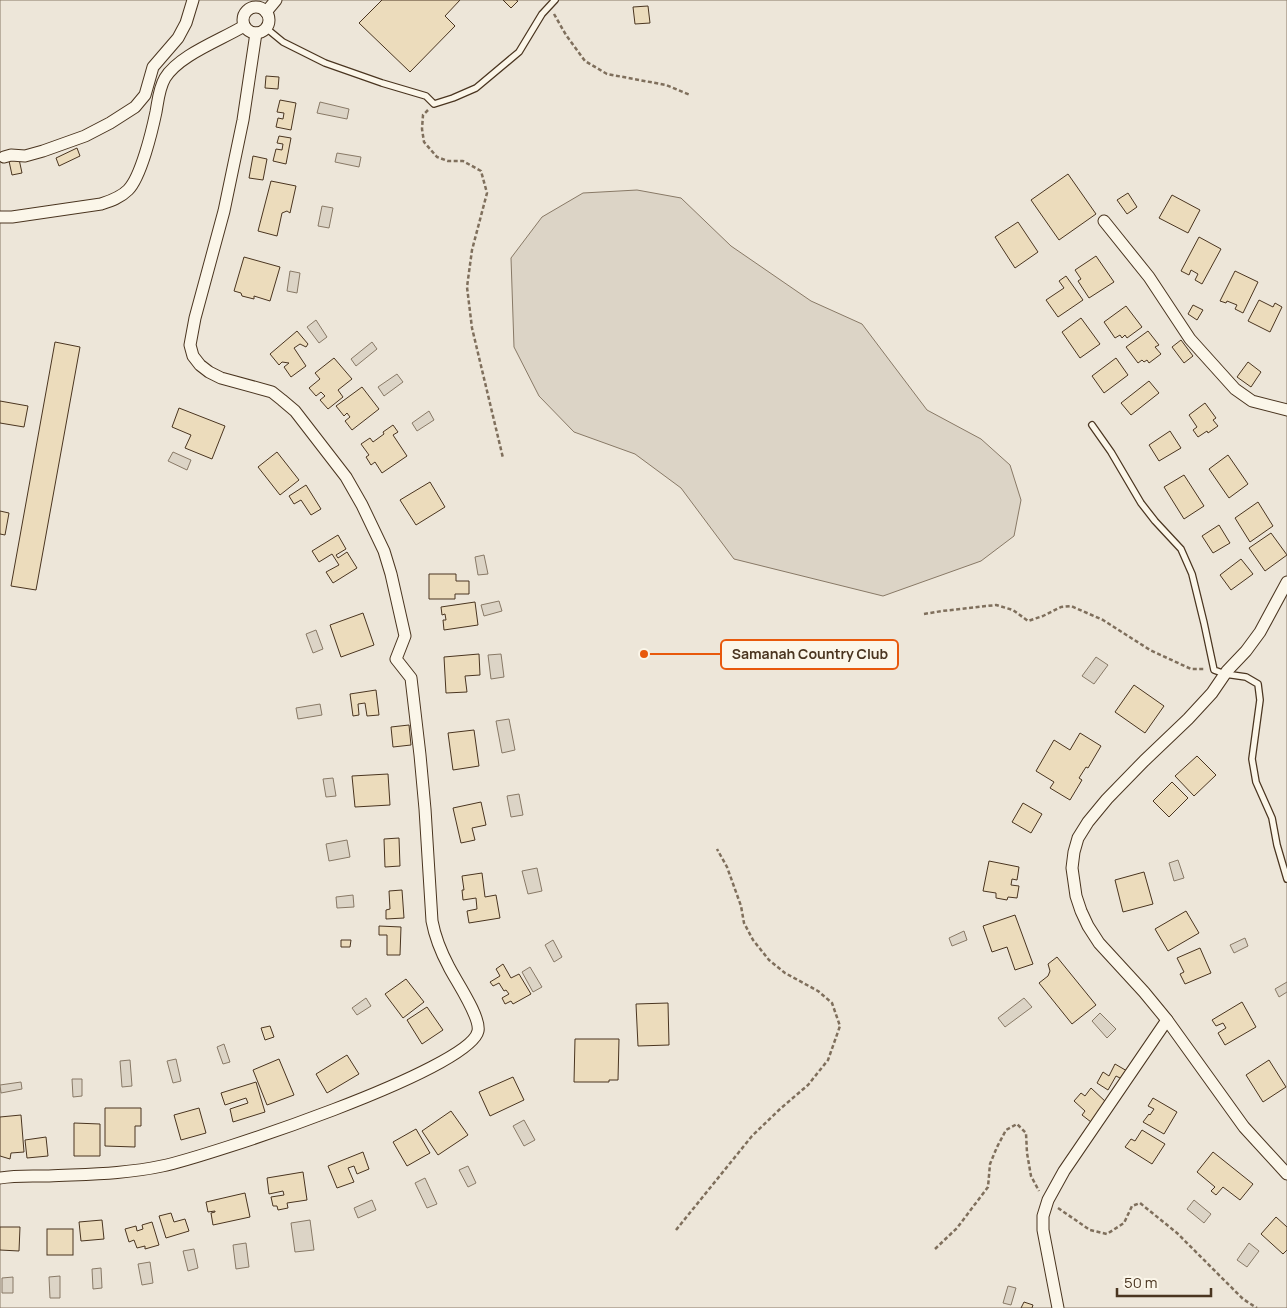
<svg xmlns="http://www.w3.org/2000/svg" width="1287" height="1308" font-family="Manrope,sans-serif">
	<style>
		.green { fill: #ede6d9; stroke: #887966 }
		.water { fill: #dcd4c6; stroke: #887966 }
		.building { fill: #ecdcbc; stroke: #4a3520 }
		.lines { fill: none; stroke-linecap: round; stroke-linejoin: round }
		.lane-casing { stroke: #4a3520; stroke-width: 8 }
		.street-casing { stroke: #4a3520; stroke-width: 13 }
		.path { stroke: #7f6f5c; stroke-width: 2.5; stroke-dasharray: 4 2.5; stroke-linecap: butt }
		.lane { stroke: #fbf6e9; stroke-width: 5.5 }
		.street { stroke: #fbf6e9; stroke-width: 11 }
		.leader { fill: none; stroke: #e8590c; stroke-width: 2 }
		.callout-dot { fill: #e8590c; stroke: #fbf6e9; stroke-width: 2 }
		.callout { fill: #fbf6e9; stroke: #e8590c; stroke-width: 2 }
		.callout-label { font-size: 14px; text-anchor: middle; font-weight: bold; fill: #4a3520 }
	</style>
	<rect width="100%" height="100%" fill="#fbf6e9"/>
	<rect class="green" x="0" y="0" width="1287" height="1308"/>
	<g class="water">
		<polygon points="320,102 349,109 347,119 317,113"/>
		<polygon points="337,153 361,157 359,167 335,162"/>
		<polygon points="637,190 681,198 731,246 811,301 862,324 927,410 981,439 1010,465 1021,500 1014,536 981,561 883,596 734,559 681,488 635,454 574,432 539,396 514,347 511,258 542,217 583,193"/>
		<polygon points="322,206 333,208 329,228 318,226"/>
		<polygon points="290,271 300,273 297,293 287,291"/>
		<polygon points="316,320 327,337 319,343 307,327"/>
		<polygon points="372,342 377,349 356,366 351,359"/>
		<polygon points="397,374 403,382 384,396 378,387"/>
		<polygon points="429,411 434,420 417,431 412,423"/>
		<polygon points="173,452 191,460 187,470 168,461"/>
		<polygon points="484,555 488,574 478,575 475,557"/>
		<polygon points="499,601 502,611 484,616 481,605"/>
		<polygon points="316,630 323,649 313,653 306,634"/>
		<polygon points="501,654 504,677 491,679 488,655"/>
		<polygon points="1096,657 1108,665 1094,684 1082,676"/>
		<polygon points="320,704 322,715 298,719 296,708"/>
		<polygon points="509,719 515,750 502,753 496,721"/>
		<polygon points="333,778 336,796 326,797 323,779"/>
		<polygon points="519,794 523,815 511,817 507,796"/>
		<polygon points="347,840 350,857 329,861 326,844"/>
		<polygon points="1178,860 1184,878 1174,881 1169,863"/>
		<polygon points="537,868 542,891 528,894 522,871"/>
		<polygon points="353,895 354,907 337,908 336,897"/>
		<polygon points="964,931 967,940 952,946 949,938"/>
		<polygon points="1245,938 1248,946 1234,953 1230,945"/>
		<polygon points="553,940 562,957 554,962 545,945"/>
		<polygon points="530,967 542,987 533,992 522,972"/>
		<polygon points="1287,982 1287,992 1279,997 1275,989"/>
		<polygon points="366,998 371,1006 357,1015 352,1008"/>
		<polygon points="1024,998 1032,1007 1005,1027 998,1018"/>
		<polygon points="1100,1013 1116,1029 1107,1038 1092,1021"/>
		<polygon points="224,1044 230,1062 223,1064 217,1047"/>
		<polygon points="176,1059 181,1081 173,1083 167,1061"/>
		<polygon points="130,1060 132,1086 122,1087 120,1061"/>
		<polygon points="72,1079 82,1079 82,1096 73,1097"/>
		<polygon points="21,1082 22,1089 1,1093 0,1085"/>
		<polygon points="524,1120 535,1140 524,1146 513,1126"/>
		<polygon points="468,1166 476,1183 468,1187 459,1170"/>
		<polygon points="425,1178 437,1204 427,1208 415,1183"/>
		<polygon points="372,1200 376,1210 358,1218 354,1208"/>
		<polygon points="1194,1200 1211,1214 1204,1223 1187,1209"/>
		<polygon points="310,1220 314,1250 295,1252 291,1223"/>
		<polygon points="246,1243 249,1267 236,1269 233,1245"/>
		<polygon points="1249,1243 1259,1251 1247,1267 1237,1260"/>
		<polygon points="194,1249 198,1268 188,1271 183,1251"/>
		<polygon points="150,1262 153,1283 142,1285 138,1264"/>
		<polygon points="101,1268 102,1288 93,1289 92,1269"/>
		<polygon points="60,1276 60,1298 50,1298 49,1277"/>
		<polygon points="13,1277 13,1293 2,1293 2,1278"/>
		<polygon points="1008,1286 1016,1288 1011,1305 1003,1303"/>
	</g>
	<g class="building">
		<polygon points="382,0 460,0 445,16 455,26 410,72 359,23"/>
		<polygon points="503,0 516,0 518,1 511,8"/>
		<polygon points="648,6 650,23 635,24 633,7"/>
		<polygon points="266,76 279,77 278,89 265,88"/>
		<polygon points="280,100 296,103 291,130 276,127 278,118 283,119 284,113 277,112"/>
		<polygon points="279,136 291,138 286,164 273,161 276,149 282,150 283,144 277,143"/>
		<polygon points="77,148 80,156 59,166 56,158"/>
		<polygon points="253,156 267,159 263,180 249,178"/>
		<polygon points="19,159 22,173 12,175 9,161"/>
		<polygon points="1068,174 1096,214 1059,240 1031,200"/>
		<polygon points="271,181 296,186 290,213 287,211 282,213 277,236 258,231"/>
		<polygon points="1128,193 1137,207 1127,214 1117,200"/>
		<polygon points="1172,195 1200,210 1188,233 1159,218"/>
		<polygon points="1018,222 1038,252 1015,268 995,237"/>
		<polygon points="1199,237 1221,249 1202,284 1195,280 1198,274 1191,270 1189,275 1181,271"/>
		<polygon points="1096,256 1114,282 1089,298 1078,281 1081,279 1075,270"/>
		<polygon points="244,257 280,267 270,301 254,296 254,299 242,296 241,293 234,291"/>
		<polygon points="1235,271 1258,282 1243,313 1235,309 1237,305 1227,301 1226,303 1220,301"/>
		<polygon points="1066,276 1083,300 1058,317 1046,300 1064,288 1059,281"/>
		<polygon points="1259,300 1273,307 1275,303 1282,307 1270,332 1248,321"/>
		<polygon points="1193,305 1203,310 1197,320 1188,314"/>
		<polygon points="1126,306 1142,327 1127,338 1125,335 1122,338 1120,335 1115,338 1104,322"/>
		<polygon points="1081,318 1100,344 1080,358 1062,332"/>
		<polygon points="297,331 308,344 306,347 300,344 294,348 306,366 291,377 284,367 289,363 282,362 279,365 270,354"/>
		<polygon points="1148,331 1159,345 1155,347 1161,354 1149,363 1147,360 1144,362 1142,360 1138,363 1126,347"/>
		<polygon points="1181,340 1193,356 1184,363 1172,347"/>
		<polygon points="55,342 80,347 36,590 11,586"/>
		<polygon points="334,358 352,379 338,390 343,397 328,409 320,400 325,396 321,392 316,396 309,388 320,379 315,373"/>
		<polygon points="1116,358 1128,375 1104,393 1092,376"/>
		<polygon points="1248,362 1261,372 1251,387 1237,377"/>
		<polygon points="1149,381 1159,393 1131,415 1121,403"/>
		<polygon points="362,387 379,409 352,430 345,421 350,417 347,413 344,416 336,406"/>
		<polygon points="0,401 28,406 24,427 0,423"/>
		<polygon points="1205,403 1216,418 1213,420 1218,426 1208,433 1207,431 1198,437 1193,430 1197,427 1189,415"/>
		<polygon points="179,408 225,426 212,459 185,448 191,435 172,427"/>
		<polygon points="393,425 398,432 393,435 407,456 382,473 375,462 371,465 366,457 369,455 361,444 370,438 373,442 384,434 383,432"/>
		<polygon points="1170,431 1181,448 1159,461 1149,445"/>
		<polygon points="277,452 299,480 280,495 258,467"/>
		<polygon points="1228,455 1248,484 1229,498 1209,469"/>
		<polygon points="1184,475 1204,506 1184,519 1164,487"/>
		<polygon points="430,482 445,507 416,525 400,500"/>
		<polygon points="306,485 321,509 311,515 301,500 294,504 289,496"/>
		<polygon points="1258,502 1273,526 1250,542 1235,518"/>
		<polygon points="0,511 9,513 5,535 0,534"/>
		<polygon points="1219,525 1230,543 1213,553 1202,536"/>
		<polygon points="1271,533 1287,555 1265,571 1249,548"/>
		<polygon points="338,535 346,549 336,555 338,558 347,552 357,568 333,583 326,572 339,565 332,554 319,562 312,551"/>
		<polygon points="1241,559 1253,574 1231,590 1220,575"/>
		<polygon points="429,574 456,574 456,581 469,581 469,594 455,594 455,599 429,599"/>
		<polygon points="475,602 478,625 444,630 443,620 446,620 445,614 442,615 441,607"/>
		<polygon points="363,613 374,645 341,657 330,625"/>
		<polygon points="479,654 480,675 465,676 467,692 446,693 444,657"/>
		<polygon points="1134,685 1164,706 1145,733 1115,712"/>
		<polygon points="376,690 379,715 367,716 365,703 358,704 359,715 353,716 350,694"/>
		<polygon points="409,725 411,745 393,747 391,727"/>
		<polygon points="474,730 479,766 453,770 448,733"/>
		<polygon points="1080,733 1101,746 1088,768 1086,767 1079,778 1082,780 1070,800 1050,788 1054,782 1036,771 1054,740 1070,750"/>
		<polygon points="1197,756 1216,775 1194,796 1175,776"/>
		<polygon points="388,774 390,805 355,807 352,776"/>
		<polygon points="1172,782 1188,798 1169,817 1153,801"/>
		<polygon points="481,802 486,825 472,828 475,840 461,843 453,808"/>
		<polygon points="1023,803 1042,814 1031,833 1012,822"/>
		<polygon points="399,838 400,866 385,867 384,839"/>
		<polygon points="989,861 1019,867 1017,880 1012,879 1011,885 1019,886 1017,898 1008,897 1007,900 996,898 996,893 983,891"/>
		<polygon points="1144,872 1153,904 1123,912 1115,880"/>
		<polygon points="482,873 485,897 496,895 500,918 469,923 467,911 477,909 476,898 463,900 462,890 464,890 462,876"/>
		<polygon points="402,890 404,918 386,919 386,910 390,909 389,891"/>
		<polygon points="1186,911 1199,933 1168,951 1155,929"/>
		<polygon points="1015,915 1033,964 1015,970 1007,947 992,952 983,926"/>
		<polygon points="379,926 401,927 400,955 387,955 387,935 379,935"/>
		<polygon points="341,940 351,940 350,947 341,947"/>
		<polygon points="1200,948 1211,973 1185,984 1180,974 1184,972 1177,958"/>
		<polygon points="1057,957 1096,1005 1072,1024 1039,983 1048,976 1050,971 1048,964"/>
		<polygon points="503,964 511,978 519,974 531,994 513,1004 511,1001 505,1004 502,998 509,994 506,990 504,991 499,983 493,986 490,982 500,976 496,969"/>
		<polygon points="406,979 424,1002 403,1018 385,994"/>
		<polygon points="1242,1002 1256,1027 1225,1045 1218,1033 1226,1028 1223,1023 1216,1026 1212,1020"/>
		<polygon points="668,1003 669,1045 638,1046 636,1004"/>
		<polygon points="427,1007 443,1030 422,1044 407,1020"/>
		<polygon points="270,1026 274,1037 265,1040 261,1028"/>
		<polygon points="575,1039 619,1039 618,1080 609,1080 609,1082 574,1082"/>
		<polygon points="347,1055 359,1074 327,1093 316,1074"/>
		<polygon points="279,1059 294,1095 267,1105 253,1070"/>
		<polygon points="1269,1060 1286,1087 1263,1102 1246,1075"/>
		<polygon points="1115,1064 1127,1071 1122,1079 1116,1076 1108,1090 1097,1083 1103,1072 1109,1076"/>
		<polygon points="513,1077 524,1100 490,1116 479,1092"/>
		<polygon points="256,1082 265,1112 233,1122 230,1109 248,1103 246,1098 225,1105 221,1093"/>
		<polygon points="1091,1088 1107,1103 1091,1122 1082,1115 1085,1111 1074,1101 1081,1093 1085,1096"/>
		<polygon points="1153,1098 1177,1112 1164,1134 1143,1122 1149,1114 1150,1115 1154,1109 1148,1106"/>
		<polygon points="105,1108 141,1108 141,1126 135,1126 135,1147 105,1146"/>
		<polygon points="199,1108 206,1133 181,1140 174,1115"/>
		<polygon points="451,1111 468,1135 438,1155 422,1131"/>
		<polygon points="21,1115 24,1152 11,1153 10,1159 0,1156 0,1117"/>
		<polygon points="74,1123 100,1124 100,1156 74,1156"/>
		<polygon points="416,1129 430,1153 407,1166 393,1142"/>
		<polygon points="1142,1130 1165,1144 1152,1164 1125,1147 1131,1139 1135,1141"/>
		<polygon points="46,1137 48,1156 27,1158 25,1140"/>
		<polygon points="363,1152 369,1169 357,1174 354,1166 348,1168 354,1182 337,1188 328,1166"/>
		<polygon points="1213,1152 1253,1184 1240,1200 1223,1187 1216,1195 1211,1191 1215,1187 1197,1172"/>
		<polygon points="303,1172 307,1200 287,1203 288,1208 278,1210 277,1206 273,1206 271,1197 284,1195 283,1191 269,1194 267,1178"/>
		<polygon points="245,1193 250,1217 213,1225 211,1213 215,1212 215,1211 208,1212 206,1202"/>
		<polygon points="171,1213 174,1222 185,1219 189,1231 166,1238 159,1216"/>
		<polygon points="1276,1217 1287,1227 1287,1250 1283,1254 1261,1234"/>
		<polygon points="102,1220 104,1239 81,1241 79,1222"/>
		<polygon points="152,1222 159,1245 145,1249 145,1246 137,1248 134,1240 129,1242 125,1229 136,1226 137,1231 143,1229 142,1225"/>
		<polygon points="0,1227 20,1227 19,1251 0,1250"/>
		<rect x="47" y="1229" width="26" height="26"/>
		<polygon points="1024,1302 1033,1305 1032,1308 1021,1308"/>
	</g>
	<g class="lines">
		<g class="lane-casing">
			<g id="lane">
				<polyline points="266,28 283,42 325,63 382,83 426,96 434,104 453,98 476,88 519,52 542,14 555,0"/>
				<polyline points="1092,425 1111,452 1141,503 1155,521 1181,549 1192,574 1204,623 1214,670 1225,674 1246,677 1258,684 1260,700 1252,759 1256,782 1272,818 1277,845 1287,879"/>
			</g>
		</g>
		<g class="street-casing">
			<g id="street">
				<circle cx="256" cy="20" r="13"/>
				<polyline points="266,12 276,0"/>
				<polyline points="4,157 11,155 25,156 43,151 85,136 110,123 135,107 145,95 153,67 178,38 186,23 193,0"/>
				<path d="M0,217H12L101,204C110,201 120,198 128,190C141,177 152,131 156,112C158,101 159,88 165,78C179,55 221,40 244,26"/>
				<polyline points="1104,221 1149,277 1190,339 1235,389 1252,401 1287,410"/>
				<polyline points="1287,582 1260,632 1246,651 1227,671 1212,693 1188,719 1144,761 1107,799 1088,822 1078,838 1074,852 1072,868 1076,896 1081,911 1088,926 1099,943 1144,992 1167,1020 1244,1127 1287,1174"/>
				<path d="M0,1178C15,1175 33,1176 49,1176C87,1174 125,1174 162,1166C206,1157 470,1070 478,1031C481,1017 456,981 449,967C441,952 435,937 432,921L425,809L420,755L411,678L396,659L405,636L391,574L384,551L362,505L346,477L295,411L282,400L272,392L221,378L209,372L200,365L193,356L190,345L195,318L224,211L243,120L256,33"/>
				<polyline points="1058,1308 1043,1230 1043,1216 1048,1200 1064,1171 1167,1020"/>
			</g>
		</g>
		<g class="path">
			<polyline points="554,14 566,35 585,61 607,74 666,85 690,95"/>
			<polyline points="428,110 423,115 422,129 424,142 437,157 448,161 463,161 481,171 487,193 472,250 467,287 472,328 503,458"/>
			<polyline points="924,614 942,611 996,605 1013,610 1028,621 1043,616 1061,607 1071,606 1103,620 1150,650 1191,669 1205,669"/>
			<polyline points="1058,1208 1090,1230 1107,1234 1124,1223 1132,1206 1140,1203 1177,1233 1243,1299 1257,1308"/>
			<polyline points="676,1230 752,1136 780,1109 808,1085 828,1060 840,1026 832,1003 818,991 785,973 769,960 753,940 744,923 741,906 727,867 717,849"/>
			<polyline points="935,1249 957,1228 988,1187 990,1164 997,1147 1006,1130 1017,1124 1026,1133 1027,1153 1031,1176 1039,1191"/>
		</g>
		<use href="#lane" class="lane"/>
		<use href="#street" class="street"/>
	</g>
	<path class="leader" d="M644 654L721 654"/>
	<circle class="callout-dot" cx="644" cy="654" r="5"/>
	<rect class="callout" x="721" y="640" width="177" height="29" rx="5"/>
	<g class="callout-label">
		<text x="810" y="659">Samanah Country Club</text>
	</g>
	<path d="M1117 1288v8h94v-8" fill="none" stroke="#4a3520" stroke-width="2.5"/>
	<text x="1124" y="1288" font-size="15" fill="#4a3520" stroke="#fbf6e9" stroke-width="4" paint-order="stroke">50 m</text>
</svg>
